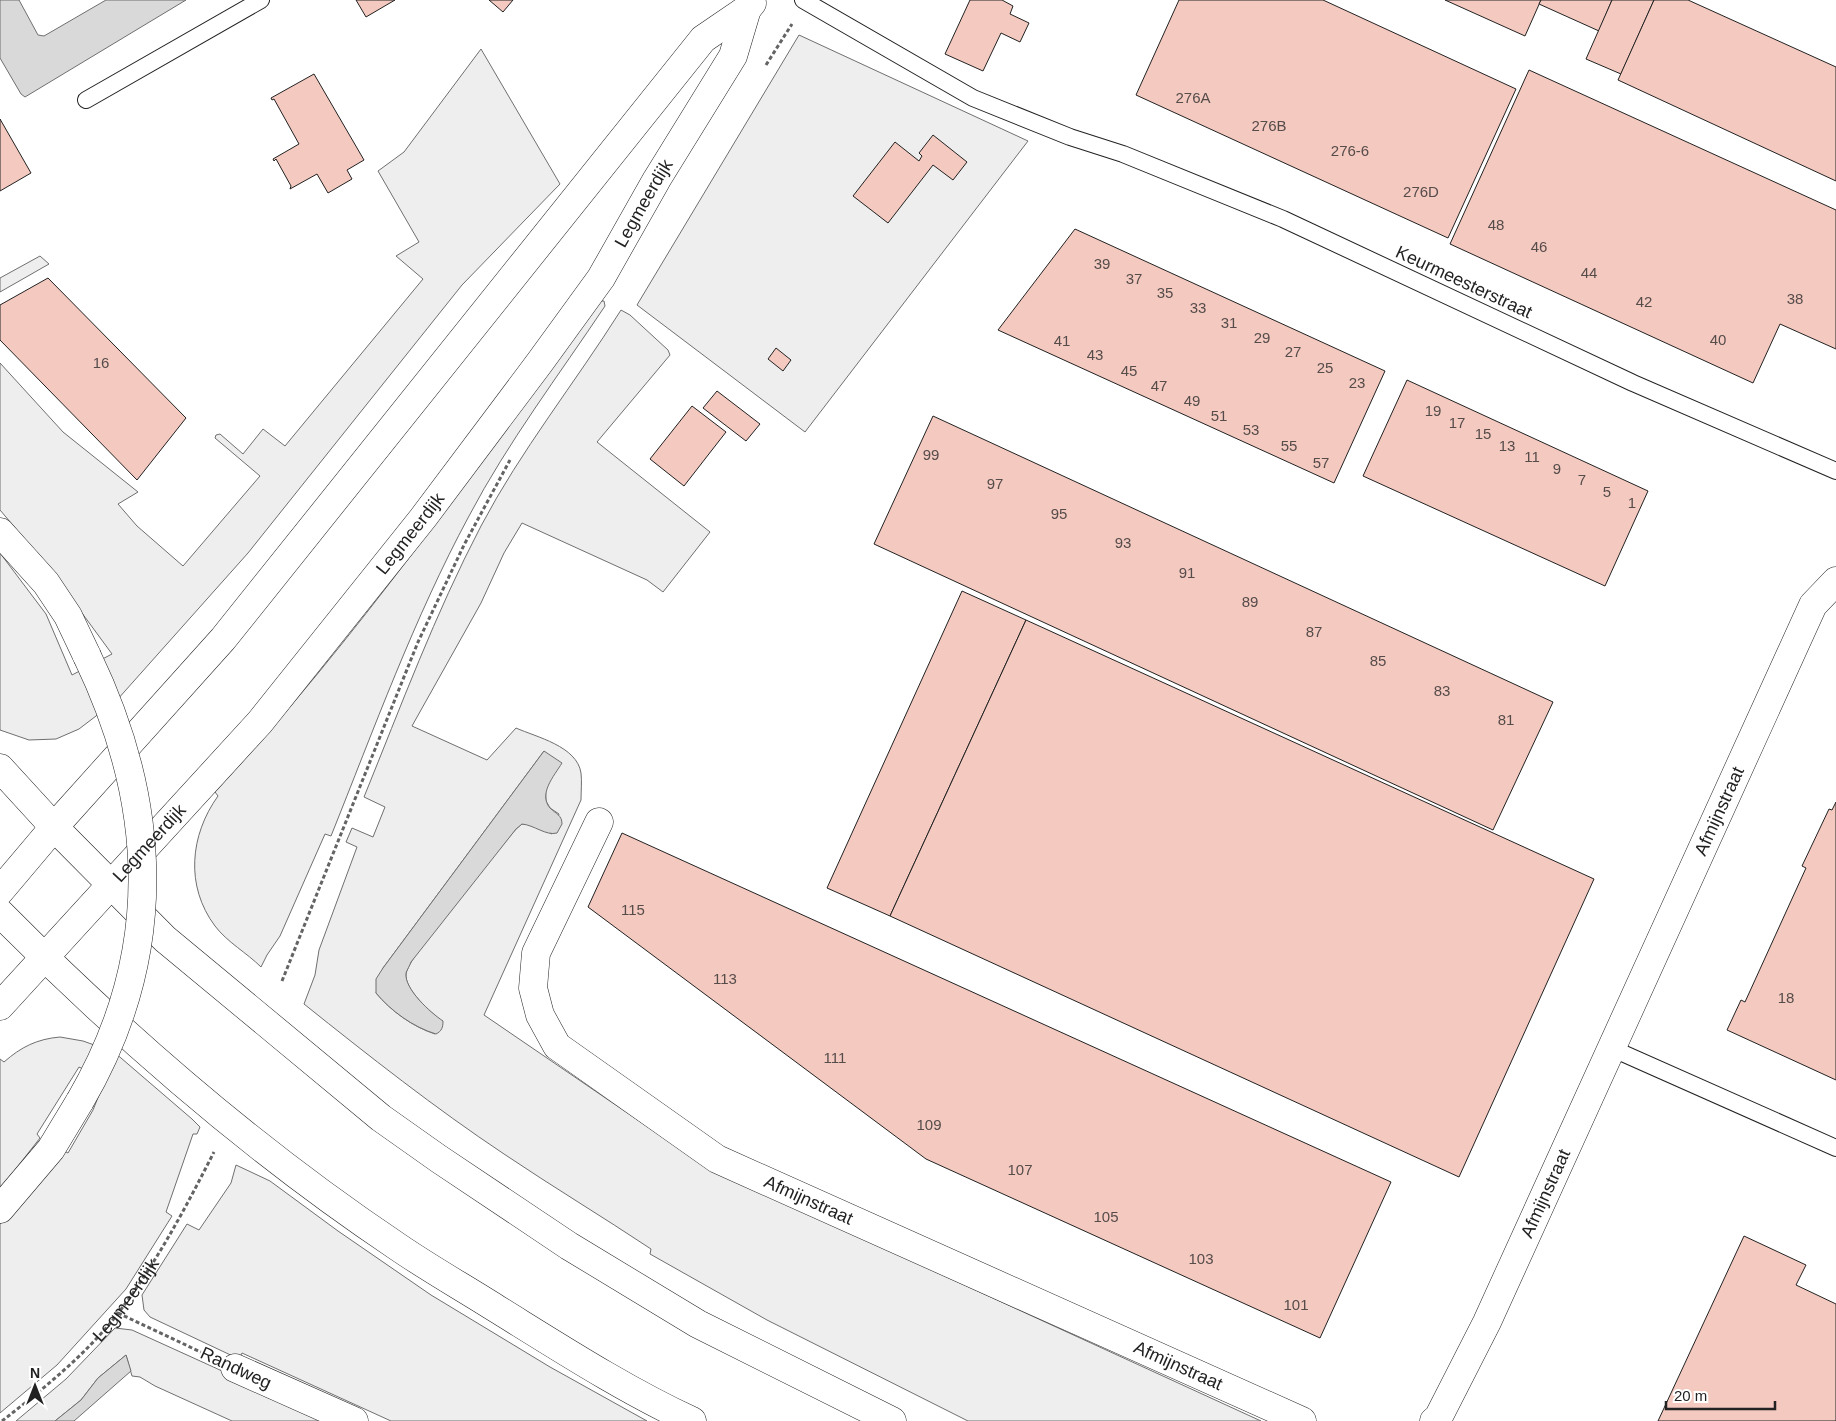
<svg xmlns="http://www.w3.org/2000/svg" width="1836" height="1421" font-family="Helvetica,sans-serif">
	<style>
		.green { fill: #eee; stroke: #6f6f6f; fill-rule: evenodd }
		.water { fill: #d9d9d9; stroke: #6f6f6f }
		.building { fill: #f3c9c0; stroke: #222 }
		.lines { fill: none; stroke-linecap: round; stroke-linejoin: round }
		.lane-casing { stroke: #222; stroke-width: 18 }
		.street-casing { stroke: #222; stroke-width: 29 }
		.primary-casing { stroke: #222; stroke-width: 29 }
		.highway-casing { stroke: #222; stroke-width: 29 }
		.path { stroke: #646464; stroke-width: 3; stroke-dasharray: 4 2.5; stroke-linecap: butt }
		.lane { stroke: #fff; stroke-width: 16 }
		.street { stroke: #fff; stroke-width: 28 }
		.primary { stroke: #fff; stroke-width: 28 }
		.highway { stroke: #fff; stroke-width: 28 }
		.highway-bridge-casing { stroke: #222; stroke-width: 29; stroke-linecap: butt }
		.highway-bridge { stroke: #fff; stroke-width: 28 }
		.labels { text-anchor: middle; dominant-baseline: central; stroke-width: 4; stroke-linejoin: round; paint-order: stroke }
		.number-label { font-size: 15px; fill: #564c4a }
		.street-label { font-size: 18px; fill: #222; stroke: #fff }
	</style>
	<rect width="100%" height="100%" fill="#fff"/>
	<g class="green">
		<polygon points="799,35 1028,141 805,432 637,305"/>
		<polygon points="481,49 560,184 462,285 248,553 117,700 79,729 56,739 29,740 0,730 0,553 46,614 72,675 112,654 46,564 0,510 0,363 63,432 138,492 118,504 137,526 183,566 260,476 215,438 216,435 220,434 243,454 263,429 285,446 423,279 396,256 419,242 378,171 404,152"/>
		<polygon points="40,256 49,264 0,292 0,278"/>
		<path d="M599,301H604L605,306C559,375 508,442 469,516C414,618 374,729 331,836L325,834L280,936L267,955L261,967C247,953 227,942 215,926C185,886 190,835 218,796L215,792C356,639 476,468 599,301Z"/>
		<path d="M621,310L630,315L668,350L670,355L597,442L710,532L663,592L647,580L522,523L504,553L481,603L412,726L487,760L516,728C536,737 577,746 581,773C582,781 581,791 581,800L484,1015L705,1166L1261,1421H968L767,1320L650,1254L651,1249C603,1217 553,1187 504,1154C435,1108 369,1056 304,1004L315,975L319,950L357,847L346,842L352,828L373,837L385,807L364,797C401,706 435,614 481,526C521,450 575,383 621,310ZM544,751L546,801L550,808L559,814L552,834L530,824H522L516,829C499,850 408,955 406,974C404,989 431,1013 442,1021L435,1034C413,1027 391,1011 376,993L383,968Z"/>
		<path d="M60,1037L83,1041L114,1052L192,1119L200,1127L197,1134H193L166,1212L172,1216L126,1289L57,1365L0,1413V1224L62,1150L68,1153L93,1110L105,1080L79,1067L37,1134L40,1138L0,1189V1059L4,1062C21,1047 37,1039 60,1037Z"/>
		<polygon points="236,1165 270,1181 338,1231 431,1295 550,1367 647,1421 391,1421 242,1353 239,1359 150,1317 144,1310 142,1295 187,1224 199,1230 231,1183"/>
		<polygon points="115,1328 132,1330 231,1375 321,1421 232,1421 155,1386 140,1377 132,1376 126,1355 98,1378 81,1400 55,1421 16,1421 66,1379"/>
	</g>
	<g class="water">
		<polygon points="0,0 19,0 38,35 44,36 106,0 186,0 25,97 21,94 0,58"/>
		<path d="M544,751L562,763C554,776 538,794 550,808C556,814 562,815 562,824L557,833C546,836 534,825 522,824L516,829L411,962C410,965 407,970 406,973C404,989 431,1013 443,1021C443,1027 442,1031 436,1034C413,1027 391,1011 376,993V979L383,968Z"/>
		<polygon points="126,1355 131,1371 74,1421 55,1421 81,1400 98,1378"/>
	</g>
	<g class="building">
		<polygon points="356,0 395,0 366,17"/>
		<polygon points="489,0 513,0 503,12"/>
		<polygon points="970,0 1002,0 1013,6 1010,14 1029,23 1020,42 1001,33 983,71 945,54"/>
		<polygon points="1179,0 1323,0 1516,89 1448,238 1136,95"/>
		<polygon points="1445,0 1541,0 1525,36"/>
		<polygon points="1541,0 1612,0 1599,31 1539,4"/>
		<polygon points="1612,0 1654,0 1621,74 1586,59"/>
		<polygon points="1654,0 1688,0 1836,67 1836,181 1618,80"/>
		<polygon points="1529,70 1836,210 1836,349 1780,324 1753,383 1450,244"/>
		<polygon points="314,74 364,160 347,170 352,179 328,193 317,174 290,189 291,186 276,159 274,161 273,159 299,144 274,99 272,100 271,98"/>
		<polygon points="0,119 31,173 0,191"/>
		<polygon points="933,135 967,162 953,180 933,165 888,223 853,196 895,142 919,161 922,156 919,153"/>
		<polygon points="1075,229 1385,371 1334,483 998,330"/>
		<polygon points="48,278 186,418 137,480 0,340 0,305"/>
		<polygon points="776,348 791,360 783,371 768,359"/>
		<polygon points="1407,380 1648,491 1605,586 1363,476"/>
		<polygon points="717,391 760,424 746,441 703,408"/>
		<polygon points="692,406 726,432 684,486 650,459"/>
		<polygon points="933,416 1553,702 1493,830 874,544"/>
		<polygon points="962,591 1026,620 890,916 827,888"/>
		<polygon points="1026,620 1594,879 1459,1177 890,916"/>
		<polygon points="1836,802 1836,1080 1727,1030 1741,1000 1745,1002 1806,868 1802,866 1829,809 1832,810"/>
		<polygon points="622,833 1391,1182 1320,1338 926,1159 588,907"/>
		<polygon points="1744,1236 1806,1265 1796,1285 1836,1304 1836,1421 1658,1421"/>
	</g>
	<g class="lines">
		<g class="lane-casing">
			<g id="lane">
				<polyline points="803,0 973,98 1070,137 1123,154 1283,219 1633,383 1836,471"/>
				<polyline points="86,100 261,0"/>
				<polyline points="1611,1048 1836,1148"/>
			</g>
		</g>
		<g class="street-casing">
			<g id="street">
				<path id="s2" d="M599,822L536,953L533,988L540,1015L557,1046L717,1159L1302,1421"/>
				<polyline points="235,1368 354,1421"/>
				<path id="s3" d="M1434,1421L1438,1418L1487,1322L1813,605L1836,581"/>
			</g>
		</g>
		<g class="primary-casing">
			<g id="primary">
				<polyline points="0,891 54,827 223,639 703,39 747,9 752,3"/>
				<path id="s4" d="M0,1006L260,722L423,518L540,362L601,278L657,179L733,56L747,9"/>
			</g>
		</g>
		<g class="highway-casing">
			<g id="highway">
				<polyline points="0,532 46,583 68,616 87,656"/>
				<polyline points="0,768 54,827 165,939 381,1118 439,1159 569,1246 698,1324 892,1421"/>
				<path d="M0,913C122,1036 253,1150 398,1247C430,1269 464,1288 497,1309C560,1348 625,1390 692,1421"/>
				<polyline points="0,1209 51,1149 80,1101"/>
			</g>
		</g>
		<g class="path">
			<polyline points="766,65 792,24"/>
			<polyline points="282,981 418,642 464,545 510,460"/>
			<polyline points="118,1313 207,1355"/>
			<path id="s1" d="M2,1421C42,1390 88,1353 119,1312C157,1262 186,1207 214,1152"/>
		</g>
		<use href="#lane" class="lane"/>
		<use href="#street" class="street"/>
		<use href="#primary" class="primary"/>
		<use href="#highway" class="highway"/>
		<g class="highway-bridge-casing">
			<path id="highway-bridge" d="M80,1101C165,956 159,805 87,656"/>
		</g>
		<use href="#highway-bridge" class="highway-bridge"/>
	</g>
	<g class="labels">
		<g class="number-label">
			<text x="1193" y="97">276A</text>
			<text x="1269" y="125">276B</text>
			<text x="1350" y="150">276-6</text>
			<text x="1421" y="191">276D</text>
			<text x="1496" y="224">48</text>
			<text x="1539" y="246">46</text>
			<text x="1102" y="263">39</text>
			<text x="1589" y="272">44</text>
			<text x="1134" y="278">37</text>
			<text x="1165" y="292">35</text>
			<text x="1795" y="298">38</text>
			<text x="1644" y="301">42</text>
			<text x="1198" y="307">33</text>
			<text x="1229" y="322">31</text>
			<text x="1262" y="337">29</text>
			<text x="1718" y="339">40</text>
			<text x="1062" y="340">41</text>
			<text x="1293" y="351">27</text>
			<text x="1095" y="354">43</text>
			<text x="101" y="362">16</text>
			<text x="1325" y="367">25</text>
			<text x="1129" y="370">45</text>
			<text x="1357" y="382">23</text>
			<text x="1159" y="385">47</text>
			<text x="1192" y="400">49</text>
			<text x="1433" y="410">19</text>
			<text x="1219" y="415">51</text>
			<text x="1457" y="422">17</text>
			<text x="1251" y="429">53</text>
			<text x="1483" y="433">15</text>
			<text x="1289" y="445">55</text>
			<text x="1507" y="445">13</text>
			<text x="931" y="454">99</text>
			<text x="1532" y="456">11</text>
			<text x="1321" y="462">57</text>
			<text x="1557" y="468">9</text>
			<text x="1582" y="479">7</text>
			<text x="995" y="483">97</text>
			<text x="1607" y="491">5</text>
			<text x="1632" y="502">1</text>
			<text x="1059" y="513">95</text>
			<text x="1123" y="542">93</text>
			<text x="1187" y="572">91</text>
			<text x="1250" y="601">89</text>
			<text x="1314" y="631">87</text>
			<text x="1378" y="660">85</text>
			<text x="1442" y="690">83</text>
			<text x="1506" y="719">81</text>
			<text x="633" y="909">115</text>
			<text x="725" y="978">113</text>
			<text x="1786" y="997">18</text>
			<text x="835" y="1057">111</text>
			<text x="929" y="1124">109</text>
			<text x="1020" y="1169">107</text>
			<text x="1106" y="1216">105</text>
			<text x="1201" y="1258">103</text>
			<text x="1296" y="1304">101</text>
		</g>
		<g class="street-label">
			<text stroke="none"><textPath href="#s4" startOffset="1031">Legmeerdijk</textPath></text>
			<text transform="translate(1464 282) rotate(25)">Keurmeesterstraat</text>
			<text stroke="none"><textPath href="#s4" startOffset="626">Legmeerdijk</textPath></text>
			<text stroke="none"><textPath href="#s3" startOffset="674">Afmijnstraat</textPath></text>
			<text stroke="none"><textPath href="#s4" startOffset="221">Legmeerdijk</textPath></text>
			<text stroke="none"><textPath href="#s3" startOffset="254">Afmijnstraat</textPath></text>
			<text stroke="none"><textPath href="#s2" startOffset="540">Afmijnstraat</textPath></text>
			<text stroke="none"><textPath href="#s1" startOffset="174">Legmeerdijk</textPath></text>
			<text stroke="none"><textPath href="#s2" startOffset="945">Afmijnstraat</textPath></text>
			<text transform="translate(236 1368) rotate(25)">Randweg</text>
		</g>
	</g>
	<g transform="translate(35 1386)" stroke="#ffffff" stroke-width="4" paint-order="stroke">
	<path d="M0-4L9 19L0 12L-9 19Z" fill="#222222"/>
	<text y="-8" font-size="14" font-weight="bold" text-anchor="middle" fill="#222222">N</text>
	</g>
	<path d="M1666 1401v8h109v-8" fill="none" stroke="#222222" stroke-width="2.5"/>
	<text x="1674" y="1401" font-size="15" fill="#222222" stroke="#ffffff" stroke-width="4" paint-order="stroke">20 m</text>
</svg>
